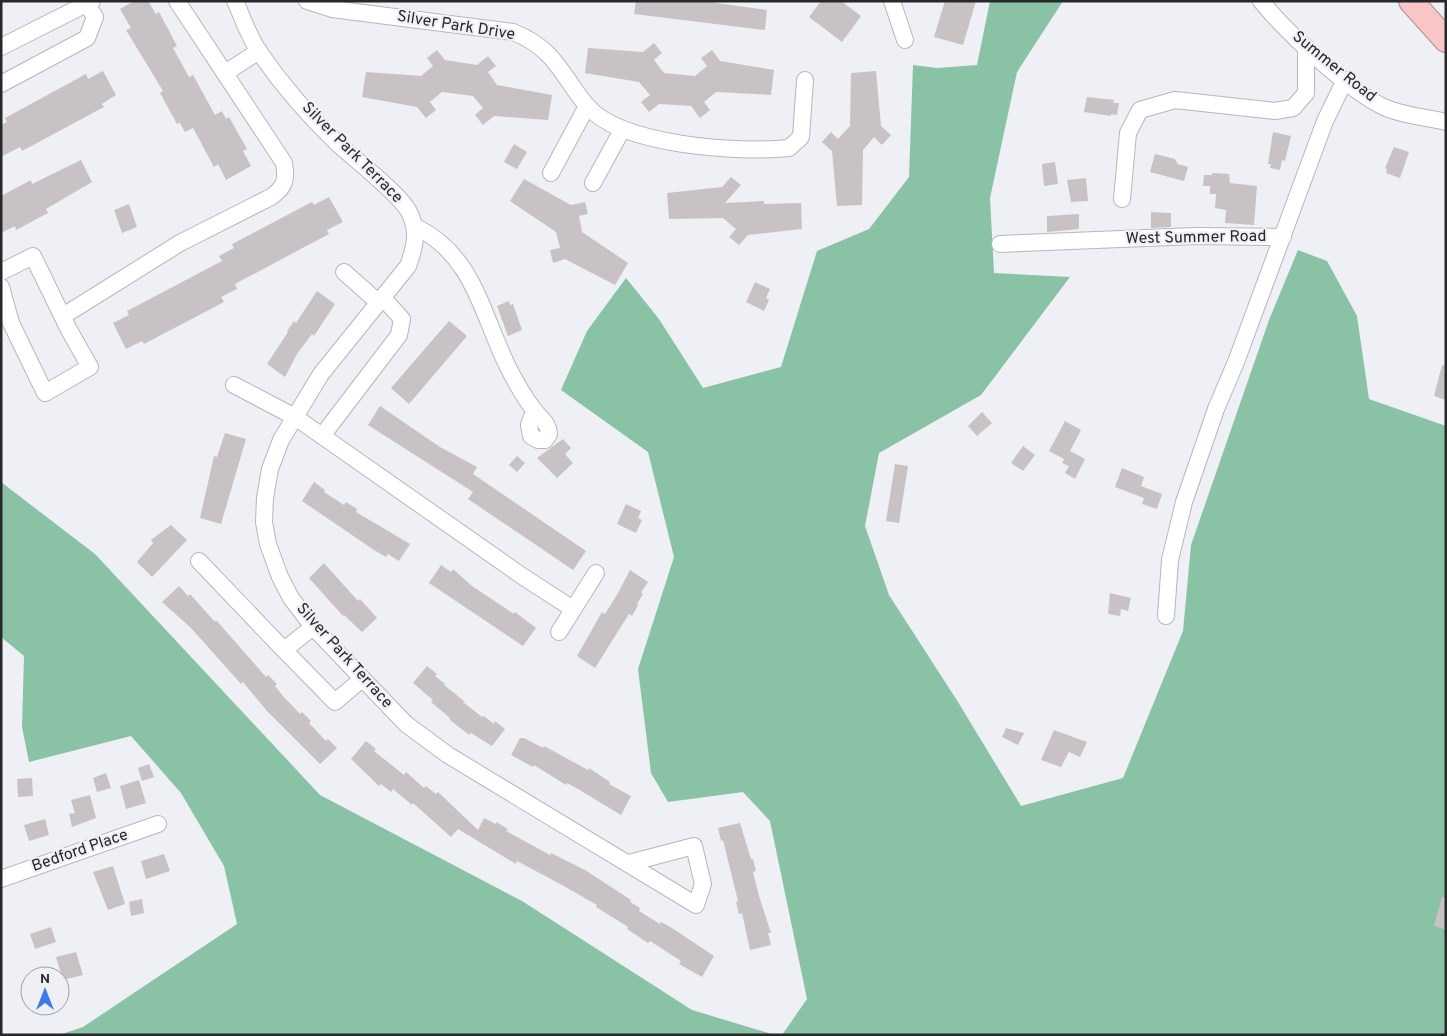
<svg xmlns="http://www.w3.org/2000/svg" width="1447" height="1036" font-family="Overpass,sans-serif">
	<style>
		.forest { fill: #89c2a5 }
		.building { fill: #c8c2c4 }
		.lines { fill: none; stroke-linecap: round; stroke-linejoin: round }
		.minor-casing { stroke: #b4b7bc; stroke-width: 18 }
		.highway-casing { stroke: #af8f90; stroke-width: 26 }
		.minor { stroke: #fff; stroke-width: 16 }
		.highway { stroke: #f8c6c7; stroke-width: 24 }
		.labels { text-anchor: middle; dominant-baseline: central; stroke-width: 4.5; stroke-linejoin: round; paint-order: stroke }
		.street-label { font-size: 16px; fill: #27282a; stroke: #eef0f5 }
	</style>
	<rect width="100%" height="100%" fill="#eef0f5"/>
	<g class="forest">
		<polygon points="990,1 1063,1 1017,72 990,198 994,273 1070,277 981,395 879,453 865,526 889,595 958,702 1021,806 1123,778 1183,631 1191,545 1269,320 1298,250 1327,261 1357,316 1369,399 1446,426 1446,1035 782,1035 807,999 770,821 743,792 668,802 651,773 638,669 674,557 648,452 561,390 587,331 626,278 659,319 703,388 781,367 817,251 869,229 909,177 913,65 937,68 977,65"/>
		<polygon points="1,482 95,554 320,795 522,901 692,1010 775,1035 59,1035 83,1027 237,924 224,866 181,793 131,736 29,762 22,727 24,656 1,637"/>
	</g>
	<g class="building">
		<polygon points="134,1 148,1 156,14 159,12 177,46 173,48 189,77 193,75 215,115 222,111 226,119 229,117 247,149 243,151 251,166 226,180 218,164 214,167 193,128 185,132 180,123 177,124 160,93 163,91 126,30 131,28 120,9"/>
		<polygon points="636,1 702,1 767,10 765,30 634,14"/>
		<polygon points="821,1 841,1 861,16 842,42 809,17"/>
		<polygon points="945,1 976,1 963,45 934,37"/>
		<polygon points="654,43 662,53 654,60 664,73 695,76 707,66 701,58 712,50 720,61 774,70 771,95 716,92 704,102 710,110 700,118 691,106 659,104 649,112 641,102 650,95 639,82 585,73 588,48 643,52"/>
		<polygon points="437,50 445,60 477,65 488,56 496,66 488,72 497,85 552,95 548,120 494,116 483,125 475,115 483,108 473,96 442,92 430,102 436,110 426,118 417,107 362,97 366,72 421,76 433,66 427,58"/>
		<polygon points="103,71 116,95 102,104 104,107 22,151 20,147 1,157 1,125 7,122 5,118 86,74 88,79"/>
		<polygon points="876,71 881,126 891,135 882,145 874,137 863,150 862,205 837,206 832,151 822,142 831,132 838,139 850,126 851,73"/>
		<polygon points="1087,97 1114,100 1113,103 1119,103 1117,115 1111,114 1111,116 1084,112"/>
		<polygon points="1273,132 1291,136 1285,161 1282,160 1280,170 1270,168 1271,164 1268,164"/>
		<polygon points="514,144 527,152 517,169 504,162"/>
		<polygon points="1394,147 1409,152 1400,178 1386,173 1387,169 1385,168"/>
		<polygon points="1155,154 1175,159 1178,164 1188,167 1184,181 1150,172"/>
		<polygon points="81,160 92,182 46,209 48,213 16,230 15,226 1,233 1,196 31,180 32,184"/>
		<polygon points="1055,162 1058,184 1044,186 1042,164"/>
		<polygon points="1212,173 1229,174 1230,183 1257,186 1254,225 1225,223 1226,210 1215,208 1216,194 1210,194 1210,186 1203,186 1204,175 1212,175"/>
		<polygon points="731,177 741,185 725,203 764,201 764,204 801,203 802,229 748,235 739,245 729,237 736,229 723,218 669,219 667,193 722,187"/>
		<polygon points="1086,178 1088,201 1071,202 1067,180"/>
		<polygon points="524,179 571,205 585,202 588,214 579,216 582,232 628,263 615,285 565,259 553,263 550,250 560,248 556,232 510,201"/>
		<polygon points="329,197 343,222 327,230 329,234 235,284 237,289 221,297 224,302 144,344 142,341 126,349 113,323 129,315 127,311 222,261 219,256 234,248 232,244 312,202 314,205"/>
		<polygon points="129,204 137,227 122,233 114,210"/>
		<polygon points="1151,212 1171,213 1171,227 1151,228"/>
		<polygon points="1079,214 1079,229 1047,232 1047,216"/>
		<polygon points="755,282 770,289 766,298 769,300 764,311 746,302"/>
		<polygon points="317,291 335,304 314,336 312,334 297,354 285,377 267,364 288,332 287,331 294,321 296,323"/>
		<polygon points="509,301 510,305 513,304 522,330 508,336 497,306"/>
		<polygon points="449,321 467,336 409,404 391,388"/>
		<polygon points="1442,365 1446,366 1446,400 1434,396"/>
		<polygon points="380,406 440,447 477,467 473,474 586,551 573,570 468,499 473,492 368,425"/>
		<polygon points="982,412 992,423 977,436 968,426"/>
		<polygon points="1065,421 1081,430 1070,451 1085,459 1075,479 1065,473 1069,466 1062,463 1064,459 1049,451"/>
		<polygon points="225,433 246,439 221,524 200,518 214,456 217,457"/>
		<polygon points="563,439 571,448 565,454 573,463 557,478 537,458"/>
		<polygon points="1023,446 1035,455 1023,471 1011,463"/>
		<polygon points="517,456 525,463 517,472 509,465"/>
		<polygon points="895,464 908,466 899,523 886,521"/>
		<polygon points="1122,468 1144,477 1141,486 1162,494 1157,509 1142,504 1144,498 1115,487"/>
		<polygon points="314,482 325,490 324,492 344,505 346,502 357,509 356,512 410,544 399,561 388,554 386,557 374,550 302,501"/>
		<polygon points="626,504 641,511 638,518 642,520 636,533 617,524"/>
		<polygon points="171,525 187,540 152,577 137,562 153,543 151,540"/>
		<polygon points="324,563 358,601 360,599 377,618 362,632 344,615 343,616 309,578"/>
		<polygon points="441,565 451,572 453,569 472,586 514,614 515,612 536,628 523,646 429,583"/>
		<polygon points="630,570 648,582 641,592 643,594 637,604 638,605 632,616 629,614 595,668 577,656 602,612 605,614 618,593"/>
		<polygon points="179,586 188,596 190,594 215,622 216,620 266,677 268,675 277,684 275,686 283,696 300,714 302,712 311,721 309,723 326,741 328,739 337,748 320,764 267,711 243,682 241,684 191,628 162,602"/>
		<polygon points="1110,593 1131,598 1128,611 1121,609 1120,616 1108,614"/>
		<polygon points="427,666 437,674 435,676 445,684 444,685 464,701 463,702 482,717 484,716 494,724 495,721 505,729 492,746 471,733 469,735 449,719 450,718 431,702 433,700 413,683"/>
		<polygon points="1006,728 1024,733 1018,745 1002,737"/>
		<polygon points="1054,730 1087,742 1080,757 1069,752 1061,767 1041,760"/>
		<polygon points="520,738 524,738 543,748 544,746 588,770 589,768 610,782 609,784 631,796 621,815 578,789 567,783 566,785 534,765 533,767 511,755"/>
		<polygon points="366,741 376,749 374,751 404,775 406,772 424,788 426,786 436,794 438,792 478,830 484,818 496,824 496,822 508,829 506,831 550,855 551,853 585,870 631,900 630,902 640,908 639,911 660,924 661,922 672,928 714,956 702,977 679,964 681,961 650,941 648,943 627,929 628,927 596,907 597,905 562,885 517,861 516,864 458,829 451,837 413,803 412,805 393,789 391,792 381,784 379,786 351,759"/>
		<polygon points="149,764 154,777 142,781 138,768"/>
		<polygon points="106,773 111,788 97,792 93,778"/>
		<polygon points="32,778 33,796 18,797 17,779"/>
		<polygon points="139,780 146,803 126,809 120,786"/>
		<polygon points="90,795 96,818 72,827 69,814 75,813 71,800"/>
		<polygon points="45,819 49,835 29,841 24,825"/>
		<polygon points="740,823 751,859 753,859 756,871 753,872 759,896 771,933 768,933 771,945 750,950 742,913 739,914 736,902 738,901 723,840 721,841 718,828"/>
		<polygon points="164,854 170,871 146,879 141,861"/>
		<polygon points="113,866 125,904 108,910 93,872"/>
		<polygon points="1442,897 1446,897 1446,930 1434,926"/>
		<polygon points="142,899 144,913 131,916 129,902"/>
		<polygon points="51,927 56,942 35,949 30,934"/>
		<polygon points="76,952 83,975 63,980 56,957"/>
	</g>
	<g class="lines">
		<g class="minor-casing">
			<g id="minor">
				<path d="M235,1C243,18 249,38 260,53C282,85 309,116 337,143C354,159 400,194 409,212C419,231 415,247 408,266L321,374L281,440L270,469L265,498L264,522L268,544L280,577L291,598L313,627L406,724L448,755L696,905L703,884L694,846L629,863"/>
				<path d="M307,1L332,9L513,32C556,49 561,75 587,106C622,146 739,153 789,148L801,137L805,80"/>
				<polyline points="892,1 905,40"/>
				<path d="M1261,1C1286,32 1350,92 1386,108C1405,116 1426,117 1446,122"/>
				<polyline points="1,47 92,1"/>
				<polyline points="225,73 259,51"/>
				<polyline points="1,84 87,38 95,17 87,4"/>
				<polyline points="551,173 587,106"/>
				<polyline points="593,183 622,130"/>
				<polyline points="1122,199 1128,133 1140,110 1175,100 1275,111 1293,108 1306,93 1306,47"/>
				<path d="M416,227C474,255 482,315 508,367C515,381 524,397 534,410C541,419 548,422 549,434L545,440H538L531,436L529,425L534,411"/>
				<polyline points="1000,244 1195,236 1283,237"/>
				<polyline points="1,272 33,256 69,330 90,367 45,393 11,323 1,287"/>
				<polyline points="344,272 379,303"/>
				<path d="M63,316L180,243L271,197C285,187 287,180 284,163L177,1"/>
				<polyline points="234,385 295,417 522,576 573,609"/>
				<polyline points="322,436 399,335 402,319 383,298"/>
				<polyline points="199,561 284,650 313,627"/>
				<polyline points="1166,616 1170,560 1184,502 1216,409 1236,362 1325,121 1345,80"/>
				<polyline points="559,632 596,573"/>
				<polyline points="284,650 335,702 362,679"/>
				<polyline points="1,879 158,824"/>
			</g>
		</g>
		<g class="highway-casing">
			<polyline id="highway" points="1411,1 1446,40"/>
		</g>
		<use href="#minor" class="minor"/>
		<use href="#highway" class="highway"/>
	</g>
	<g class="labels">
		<g class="street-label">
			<text transform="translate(456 26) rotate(9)">Silver Park Drive</text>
			<text transform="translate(1334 67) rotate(39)">Summer Road</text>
			<text transform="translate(352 153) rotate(45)">Silver Park Terrace</text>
			<text transform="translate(1196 238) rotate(-1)">West Summer Road</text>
			<text transform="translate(344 656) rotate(48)">Silver Park Terrace</text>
			<text transform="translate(80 851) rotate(-19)">Bedford Place</text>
		</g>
	</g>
	<rect width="1447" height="1036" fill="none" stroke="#27282a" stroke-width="5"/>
	<g transform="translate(45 991)"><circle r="24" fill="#eef0f5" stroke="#9ea0a4"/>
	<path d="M0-4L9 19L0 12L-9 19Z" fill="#3d7ae9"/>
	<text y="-8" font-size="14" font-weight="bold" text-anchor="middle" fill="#27282a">N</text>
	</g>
</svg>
